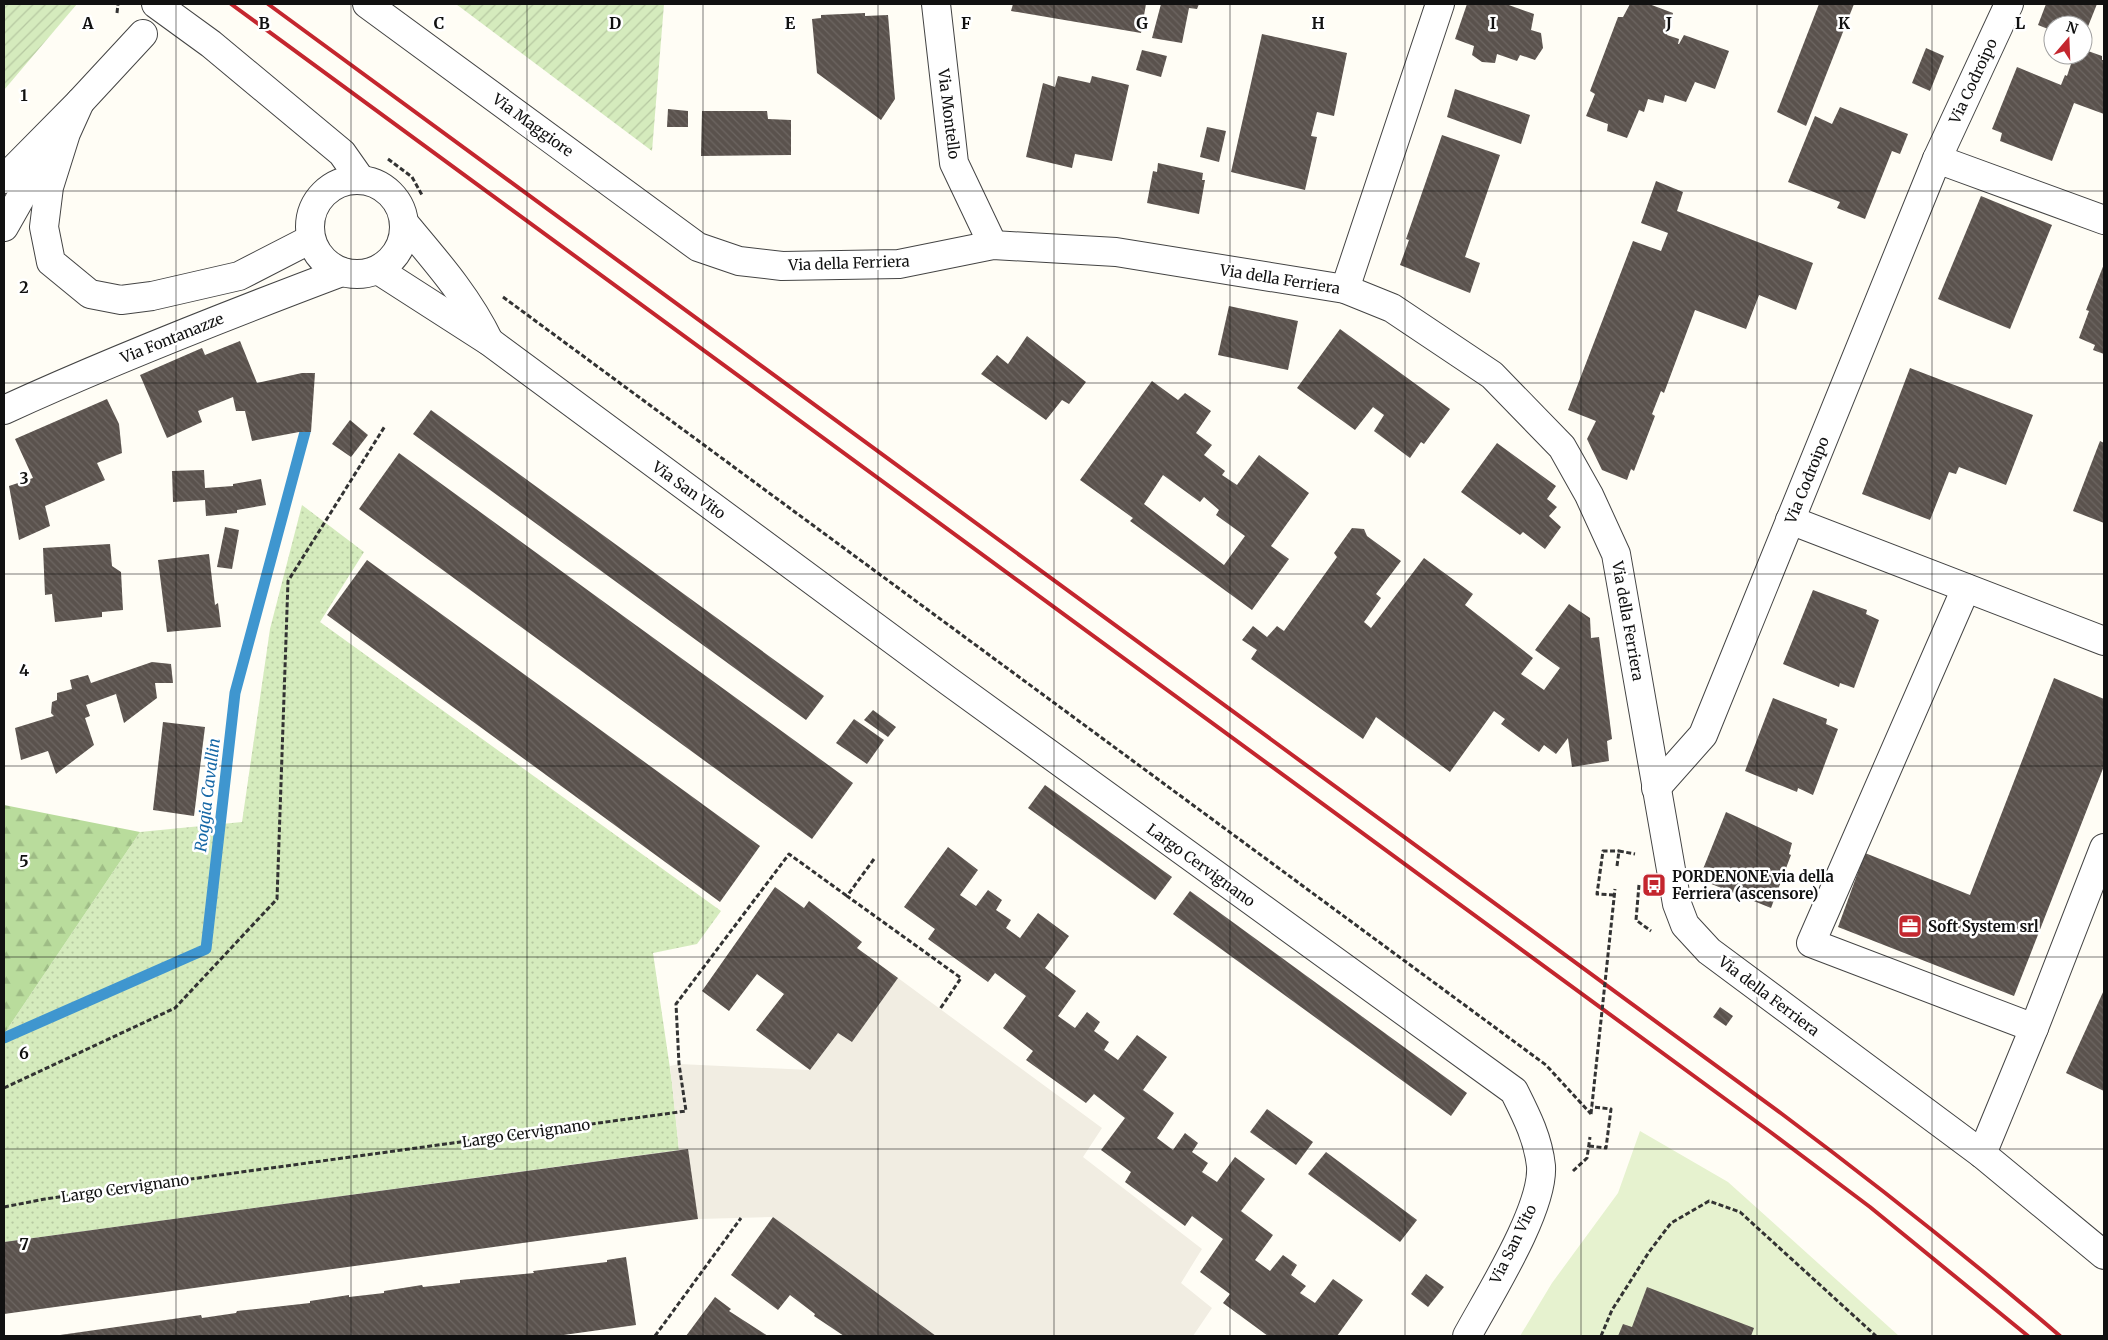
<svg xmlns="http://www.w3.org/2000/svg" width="2108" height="1340" font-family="Merriweather,serif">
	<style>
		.grass { fill: url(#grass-dots) }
		.forest { fill: url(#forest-firs) }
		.garden { fill: url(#garden-furrows) }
		.pitch { fill: #e6f2cf }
		.plaza { fill: #f1ede2 }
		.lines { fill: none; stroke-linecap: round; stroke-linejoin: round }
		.stream { stroke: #3f96cf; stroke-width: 11 }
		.building { fill: url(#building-back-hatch); fill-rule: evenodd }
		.minor-casing { stroke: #444; stroke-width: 30 }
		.path { stroke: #333; stroke-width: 3; stroke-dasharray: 5 2.5; stroke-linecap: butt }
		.minor { stroke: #fff; stroke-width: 28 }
		.rail { stroke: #c4262e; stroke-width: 4 }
		.path-bridge { stroke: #333; stroke-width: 3; stroke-dasharray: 5 2.5; stroke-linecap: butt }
		.grid { fill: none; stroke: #111; stroke-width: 1; stroke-opacity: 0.55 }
		.labels { text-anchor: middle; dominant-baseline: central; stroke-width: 5; stroke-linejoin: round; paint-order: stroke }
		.street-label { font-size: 15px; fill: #111; stroke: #fff }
		.poi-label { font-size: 15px; font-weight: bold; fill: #111; stroke: #fff; text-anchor: start }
		.water-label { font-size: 16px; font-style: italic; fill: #1768a6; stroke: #fff }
		.grid-label { font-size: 16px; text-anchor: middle; font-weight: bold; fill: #111; stroke: #fff; stroke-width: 5; stroke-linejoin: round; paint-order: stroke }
	</style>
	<defs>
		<pattern id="grass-dots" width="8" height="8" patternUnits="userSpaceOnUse" patternTransform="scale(1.25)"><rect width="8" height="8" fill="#d5ebbd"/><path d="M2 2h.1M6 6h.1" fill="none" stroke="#b6c8a1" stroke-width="1.8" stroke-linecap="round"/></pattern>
		<pattern id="forest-firs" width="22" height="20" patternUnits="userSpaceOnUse" patternTransform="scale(1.25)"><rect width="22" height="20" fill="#b9dc9c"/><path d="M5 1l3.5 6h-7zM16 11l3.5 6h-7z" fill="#9ebc85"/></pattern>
		<pattern id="garden-furrows" width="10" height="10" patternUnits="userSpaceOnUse" patternTransform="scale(1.25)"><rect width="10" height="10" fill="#d5ebbd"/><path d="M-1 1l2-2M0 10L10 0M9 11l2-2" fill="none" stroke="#b6c8a1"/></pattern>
		<pattern id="building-back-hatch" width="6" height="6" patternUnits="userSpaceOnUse" patternTransform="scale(1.25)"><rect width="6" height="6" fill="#5a524d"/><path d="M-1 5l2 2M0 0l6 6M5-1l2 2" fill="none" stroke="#6d6662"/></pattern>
	</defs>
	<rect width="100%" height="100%" fill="#fffdf5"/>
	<polygon class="grass" points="302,505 364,552 320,622 721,911 697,944 653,953 672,1082 679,1150 4,1242 4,1034 140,832 242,822 270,629"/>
	<polygon class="forest" points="4,805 140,832 4,1034"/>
	<g class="garden">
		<polygon points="4,4 77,4 4,90"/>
		<polygon points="456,4 664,4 652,151"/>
	</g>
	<polygon class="pitch" points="1640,1131 1728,1182 1899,1336 1520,1336 1552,1283 1618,1193"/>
	<polygon class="plaza" points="898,978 1102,1128 1083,1157 1202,1249 1181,1283 1212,1308 1193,1336 936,1336 773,1217 698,1219 695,1202 679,1150 670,1066 679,1064 810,1070 838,1033 852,1042"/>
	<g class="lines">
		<polyline class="stream" points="4,1038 206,949 235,693 305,432"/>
	</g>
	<g class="building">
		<polygon points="1013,4 1146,4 1141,33 1011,11"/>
		<polygon points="1161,4 1199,4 1197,9 1189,8 1182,43 1152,38"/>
		<polygon points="1467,4 1506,4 1534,14 1531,30 1541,33 1543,48 1535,60 1520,55 1517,61 1497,54 1495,63 1482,62 1472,55 1474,46 1455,39"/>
		<polygon points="1630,4 1649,4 1673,13 1667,35 1679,39 1678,44 1679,44 1684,35 1729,51 1715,89 1695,82 1686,102 1665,95 1663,103 1648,99 1644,112 1639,110 1627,138 1607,131 1608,124 1586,116 1595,94 1590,91 1618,17 1623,17"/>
		<polygon points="1819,4 1854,4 1806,126 1777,112"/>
		<polygon points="2046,4 2097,4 2083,39 2083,25 2053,25 2053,31 2038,25"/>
		<polygon points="865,13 865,16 888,15 895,99 881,120 817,73 812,19 821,18 821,15"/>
		<polygon points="1262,34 1347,53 1334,116 1317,112 1311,136 1317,137 1305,190 1231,172"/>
		<polygon points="1926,48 1944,56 1930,91 1912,83"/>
		<polygon points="1142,50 1167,56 1161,77 1136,70"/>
		<polygon points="2088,51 2102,56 2102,60 2104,60 2104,114 2074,103 2052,161 2000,141 2002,133 1992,129 2017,67 2061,85 2065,75 2067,76 2074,55 2086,55"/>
		<polygon points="1058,76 1090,83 1092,76 1129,85 1112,161 1075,154 1072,168 1026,157 1043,83 1055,87"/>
		<polygon points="1455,89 1530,115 1521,144 1447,117"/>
		<polygon points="1840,107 1908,134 1900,154 1892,151 1865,219 1837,208 1840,202 1788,182 1815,116 1832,124"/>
		<polygon points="668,109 688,111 688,127 667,127"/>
		<polygon points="702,111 767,111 768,119 791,120 791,155 701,156"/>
		<polygon points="1207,127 1226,131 1219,162 1200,157"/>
		<polygon points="1442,135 1500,155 1465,257 1480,263 1470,293 1400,265 1409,240 1406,239"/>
		<polygon points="1158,163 1203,173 1202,180 1205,180 1199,214 1147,203 1153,171 1157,172"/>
		<polygon points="1656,181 1683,192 1677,211 1813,263 1796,310 1759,295 1746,329 1695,310 1664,393 1661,391 1652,414 1655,416 1634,471 1631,469 1627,480 1602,470 1587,439 1596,421 1568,410 1633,241 1661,251 1668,233 1641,223"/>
		<polygon points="1981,196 2052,225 2010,329 1938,299"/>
		<polygon points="2104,264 2104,354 2093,350 2095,345 2079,338 2089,311 2086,310"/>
		<polygon points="1229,306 1298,321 1288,370 1218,355"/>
		<polygon points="1340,329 1450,409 1424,444 1421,442 1410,458 1374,431 1384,415 1373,407 1355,430 1297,388"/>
		<polygon points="1027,336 1086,382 1069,404 1062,400 1046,420 981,374 997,355 1008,364"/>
		<polygon points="240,341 257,383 302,373 315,373 311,432 299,432 252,441 245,411 236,411 233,397 198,411 202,422 167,438 140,375 202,348 205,355"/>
		<polygon points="1910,368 2033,415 2006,485 1959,467 1956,474 1949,472 1930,520 1862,494"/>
		<path d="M1152,381L1178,400L1185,393L1211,411L1196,433L1212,445L1204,455L1225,471L1222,475L1237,485L1259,455L1309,493L1271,546L1289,559L1252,610L1130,521L1133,518L1080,480ZM1163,475L1200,502L1204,497L1219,510L1216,515L1245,536L1224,565L1144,504Z"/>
		<polygon points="107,399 119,424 122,453 97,463 105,480 45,506 50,526 19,540 9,486 33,478 15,439"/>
		<polygon points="431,410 824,696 806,720 413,434"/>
		<polygon points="350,420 368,435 351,457 332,444"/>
		<polygon points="2100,441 2104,443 2104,523 2073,511"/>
		<polygon points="1497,443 1556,486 1547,499 1557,507 1549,516 1561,527 1545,549 1523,532 1520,535 1461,492"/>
		<polygon points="399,453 853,783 812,839 359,509"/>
		<polygon points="204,470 205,488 233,486 233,484 261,479 266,505 237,510 237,513 206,516 205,500 173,502 172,471"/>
		<polygon points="225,527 239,530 232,569 217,567"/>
		<polygon points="1352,528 1364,529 1367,536 1401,561 1376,594 1381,598 1364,622 1371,628 1424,558 1473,594 1465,605 1533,658 1521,674 1544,690 1560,668 1535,650 1569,604 1590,618 1591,638 1599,637 1612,739 1607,741 1609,761 1572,767 1568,738 1556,754 1544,745 1539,752 1501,724 1505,719 1494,711 1450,772 1376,717 1363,739 1251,659 1257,650 1242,640 1253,626 1267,637 1277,626 1284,631 1337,557 1334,553"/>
		<polygon points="110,544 112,566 121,572 123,610 102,612 102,617 55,622 52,594 45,595 43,548"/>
		<polygon points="209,554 215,605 218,603 221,627 167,632 158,560"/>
		<polygon points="367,560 760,846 720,902 327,615"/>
		<polygon points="1813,590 1867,610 1866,614 1879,620 1854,688 1840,683 1839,687 1783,664"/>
		<polygon points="152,662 171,664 173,683 155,683 157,698 124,723 116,694 86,705 90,716 85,718 94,745 56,774 48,751 21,760 15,728 54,716 51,713 52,702 57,700 57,693 72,689 70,680 88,675 91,683"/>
		<polygon points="2054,678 2104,699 2104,766 2014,996 1838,927 1865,853 1970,895"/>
		<polygon points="1773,698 1827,719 1826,724 1838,729 1813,795 1798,788 1797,792 1745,771"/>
		<polygon points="873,710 896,727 888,737 864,720"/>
		<polygon points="854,719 884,740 867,764 836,743"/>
		<polygon points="163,722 205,727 194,816 153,810"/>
		<polygon points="1045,785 1172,877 1155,900 1028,808"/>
		<polygon points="1726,812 1792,843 1789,854 1791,855 1771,908 1699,879"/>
		<polygon points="948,847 978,870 960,895 976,906 988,890 1002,900 996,910 1011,920 1006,928 1020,938 1038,913 1069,936 1045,968 1076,991 1058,1016 1075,1028 1087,1012 1100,1022 1094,1031 1109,1042 1104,1050 1118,1060 1137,1035 1167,1057 1143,1090 1174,1113 1157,1138 1173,1150 1185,1133 1198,1143 1192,1152 1208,1163 1202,1172 1217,1182 1235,1157 1265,1179 1241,1211 1273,1235 1255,1260 1270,1271 1283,1255 1297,1265 1291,1275 1306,1286 1300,1293 1315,1303 1333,1279 1363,1300 1337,1336 1268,1336 1223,1303 1230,1294 1200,1272 1223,1239 1192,1216 1185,1226 1125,1182 1131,1172 1101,1150 1125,1118 1094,1094 1086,1103 1026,1060 1033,1051 1003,1028 1026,996 995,973 988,982 928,939 935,929 904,907"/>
		<polygon points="775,887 804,908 809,901 862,942 857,948 898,978 852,1042 838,1033 810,1070 756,1030 784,994 757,974 729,1011 702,991"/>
		<polygon points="1190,891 1467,1093 1451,1116 1173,914"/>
		<polygon points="2104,990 2104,1091 2066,1073"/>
		<polygon points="1720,1007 1733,1016 1726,1026 1713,1017"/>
		<polygon points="1267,1109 1313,1142 1296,1165 1250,1132"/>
		<polygon points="688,1149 698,1219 4,1314 4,1242"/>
		<polygon points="1326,1152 1417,1220 1400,1242 1308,1174"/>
		<polygon points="773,1217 936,1336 844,1336 814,1316 815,1314 790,1295 778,1310 731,1275"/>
		<polygon points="626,1257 636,1325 556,1336 53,1336 201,1315 202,1318 236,1313 237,1311 310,1303 310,1301 349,1295 349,1297 384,1293 384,1291 422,1285 423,1287 460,1283 460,1280 534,1273 533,1271 607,1262 607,1260"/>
		<polygon points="1426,1274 1444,1287 1428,1307 1411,1294"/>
		<polygon points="1647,1287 1754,1328 1751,1336 1618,1336 1623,1324 1632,1327"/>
		<polygon points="715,1297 731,1309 729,1311 768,1336 686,1336"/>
	</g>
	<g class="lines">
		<g class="minor-casing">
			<g id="minor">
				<polyline points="156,4 211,44 342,153 361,180"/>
				<polyline points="367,4 698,247 739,261 782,266 899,264 993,245 1116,252 1345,289 1392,308 1492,375 1562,447 1589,495 1616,554 1677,904 1685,925 1709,951 1982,1154 2104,1255"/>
				<polyline points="936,4 954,163 993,245"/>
				<polyline points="80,102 66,133 49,187 44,227 51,262 90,294 121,300 152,296 239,276 311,239"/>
				<polyline points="1937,159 2104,220"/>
				<polyline points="4,179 80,102 143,34"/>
				<circle cx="357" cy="227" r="47"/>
				<path d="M405,224C436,261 468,297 489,341"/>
				<polyline points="4,227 21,197 52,153"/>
				<path d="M378,270L490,342L947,680L1514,1091C1526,1115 1538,1138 1541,1166C1544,1209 1488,1297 1467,1336"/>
				<polyline points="1345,289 1440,4"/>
				<path d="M4,410C115,359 228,315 342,272"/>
				<polyline points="1790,520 2104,641"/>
				<polyline points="1966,588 1811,943 2034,1028"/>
				<polyline points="1656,788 1703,735 1937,159 2009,4"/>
				<polyline points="1982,1154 2034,1028 2104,848"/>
			</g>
		</g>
		<g class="path">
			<polyline points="117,13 118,4"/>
			<polyline points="388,159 412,177 422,195"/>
			<polyline points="503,297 1546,1065 1591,1114"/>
			<polyline points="874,859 847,896 961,978 940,1009"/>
			<polyline points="1617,866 1619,851 1635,854"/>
			<polyline points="1639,885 1636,920 1651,931"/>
			<polyline points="1614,895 1597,894 1603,851 1619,851"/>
			<polyline points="4,1088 175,1008 277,899 288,581 385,426"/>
			<polyline points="1589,1146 1606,1148 1611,1109 1592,1107"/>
			<polyline points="1573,1171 1587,1158 1590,1137"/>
			<polyline points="4,1207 45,1199 686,1111 679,1064 676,1004 789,854 847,896"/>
			<polyline points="655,1336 741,1218"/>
			<polyline points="1601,1336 1612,1310 1649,1252 1671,1223 1709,1201 1740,1212 1876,1336"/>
		</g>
		<use href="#minor" class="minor"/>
		<g class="rail">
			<polyline points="231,4 1769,1131 1870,1207 2028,1336"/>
			<path d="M268,4L1782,1114C1877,1185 1970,1259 2060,1336"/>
		</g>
		<polyline class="path-bridge" points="1591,1114 1615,889"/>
	</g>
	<path class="grid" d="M176,4V1336M351,4V1336M527,4V1336M703,4V1336M878,4V1336M1054,4V1336M1230,4V1336M1405,4V1336M1581,4V1336M1757,4V1336M1932,4V1336M4,191H2104M4,383H2104M4,574H2104M4,766H2104M4,957H2104M4,1149H2104"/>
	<defs>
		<g id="bus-square" transform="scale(1.25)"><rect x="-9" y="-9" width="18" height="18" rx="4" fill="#c4262e" stroke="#fff"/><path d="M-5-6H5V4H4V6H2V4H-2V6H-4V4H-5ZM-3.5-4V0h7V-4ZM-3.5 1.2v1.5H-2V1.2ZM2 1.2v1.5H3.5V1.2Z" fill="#fff"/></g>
		<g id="office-square" transform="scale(1.25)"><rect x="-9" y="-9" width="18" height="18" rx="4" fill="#c4262e" stroke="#fff"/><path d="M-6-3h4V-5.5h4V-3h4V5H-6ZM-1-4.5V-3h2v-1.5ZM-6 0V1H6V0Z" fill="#fff"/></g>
	</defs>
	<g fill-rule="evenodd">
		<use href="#bus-square" x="1654" y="885"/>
		<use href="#office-square" x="1910" y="926"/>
	</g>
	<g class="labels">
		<g class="street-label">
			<text transform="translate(1973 81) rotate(-65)">Via Codroipo</text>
			<text transform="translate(949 114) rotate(83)">Via Montello</text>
			<text transform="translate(533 125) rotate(36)">Via Maggiore</text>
			<text transform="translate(849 263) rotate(-2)">Via della Ferriera</text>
			<text transform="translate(1280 279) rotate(9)">Via della Ferriera</text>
			<text transform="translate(172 338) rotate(-22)">Via Fontanazze</text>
			<text transform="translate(1807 480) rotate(-68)">Via Codroipo</text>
			<text transform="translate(689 490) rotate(36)">Via San Vito</text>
			<text transform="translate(1628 621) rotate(80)">Via della Ferriera</text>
			<text transform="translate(1201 865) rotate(36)">Largo Cervignano</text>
			<text transform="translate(1769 996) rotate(37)">Via della Ferriera</text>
			<text transform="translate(526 1133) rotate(-8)">Largo Cervignano</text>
			<text transform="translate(125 1188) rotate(-8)">Largo Cervignano</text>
			<text transform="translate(1513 1244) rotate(-64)">Via San Vito</text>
		</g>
		<g class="poi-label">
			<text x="1672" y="876">PORDENONE via della<tspan x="1672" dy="17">Ferriera (ascensore)</tspan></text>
			<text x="1928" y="926">Soft System srl</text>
		</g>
		<g class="water-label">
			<text transform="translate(207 795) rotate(-83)">Roggia Cavallin</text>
		</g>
	</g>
	<g class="grid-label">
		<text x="88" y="29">A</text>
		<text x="264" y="29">B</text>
		<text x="439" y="29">C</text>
		<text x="615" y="29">D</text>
		<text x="790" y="29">E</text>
		<text x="966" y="29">F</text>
		<text x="1142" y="29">G</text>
		<text x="1318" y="29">H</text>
		<text x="1493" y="29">I</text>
		<text x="1669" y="29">J</text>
		<text x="1844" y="29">K</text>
		<text x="2020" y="29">L</text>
		<text x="24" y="101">1</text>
		<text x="24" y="293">2</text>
		<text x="24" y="484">3</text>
		<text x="24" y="676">4</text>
		<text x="24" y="867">5</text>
		<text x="24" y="1059">6</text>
		<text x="24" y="1250">7</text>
	</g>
	<rect width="2108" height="1340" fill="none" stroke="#111111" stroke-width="10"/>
	<g transform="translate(2068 40) rotate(19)"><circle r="24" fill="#ffffff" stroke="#a0a0a0"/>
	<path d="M0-4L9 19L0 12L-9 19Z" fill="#c4262e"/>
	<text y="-8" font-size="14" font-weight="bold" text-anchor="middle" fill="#111111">N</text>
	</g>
</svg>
